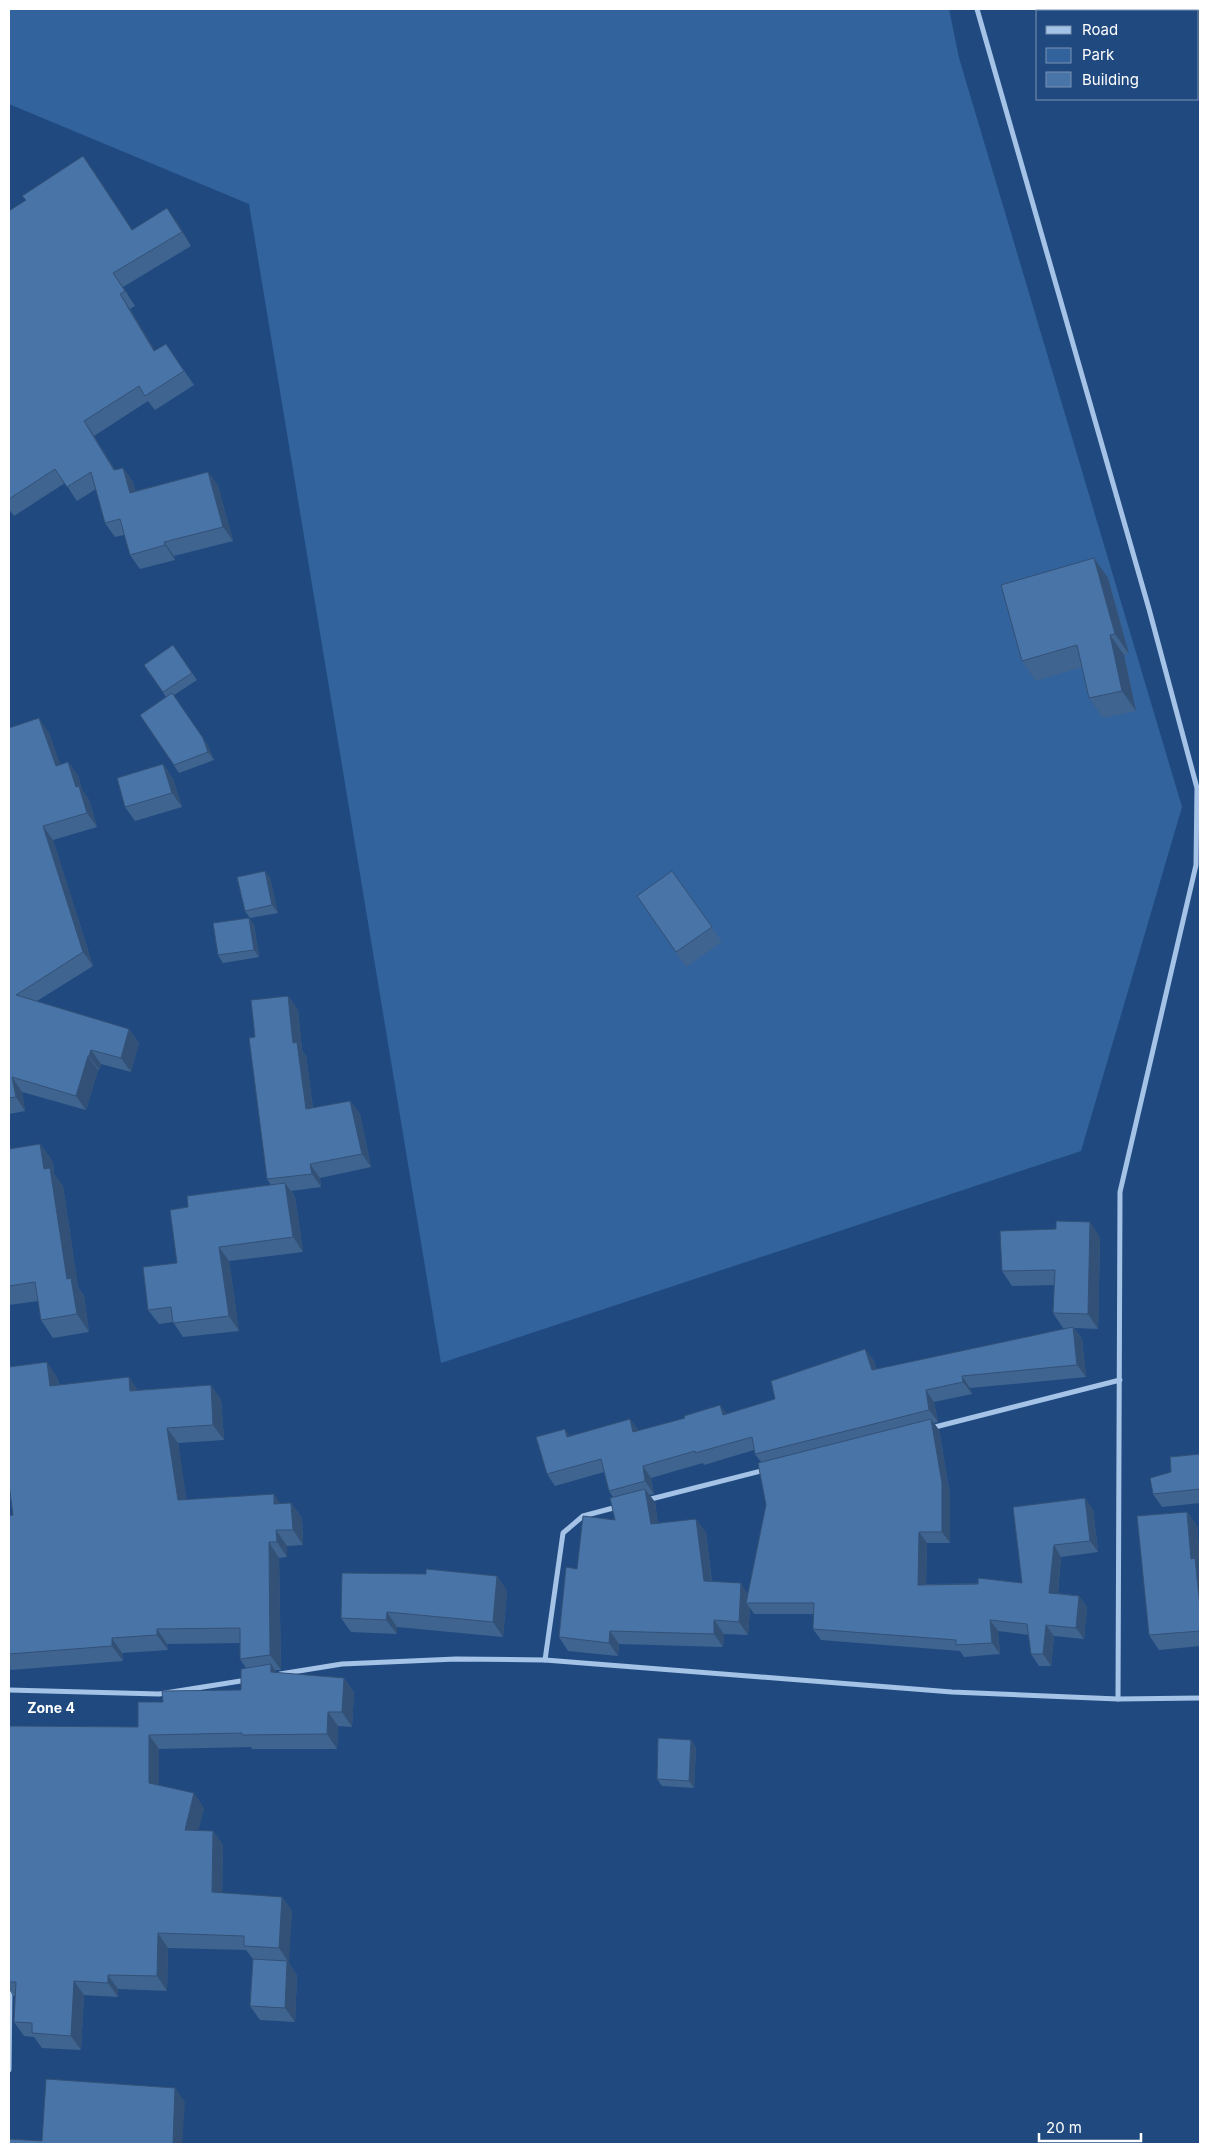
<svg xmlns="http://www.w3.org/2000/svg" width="1209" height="2153" font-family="Inter,sans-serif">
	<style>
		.green { fill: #33639d }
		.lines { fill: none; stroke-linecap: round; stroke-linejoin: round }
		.street { stroke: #a5c3e7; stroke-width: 5 }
		.wall { fill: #3f6490; fill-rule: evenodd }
		.shaded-wall { fill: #335176 }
		.building { fill: #4974a8; stroke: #335176 }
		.labels { text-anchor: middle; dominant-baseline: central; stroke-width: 4; stroke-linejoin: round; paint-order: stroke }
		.neighbourhood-label { font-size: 14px; font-weight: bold; fill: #fff; stroke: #204a7f }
	</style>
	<rect width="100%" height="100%" fill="#204a7f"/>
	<polygon class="green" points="9,9 949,9 959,58 1182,807 1081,1151 441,1363 249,204 9,104"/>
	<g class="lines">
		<g class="street">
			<polyline points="977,9 1149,609 1197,788 1196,865 1120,1192 1118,1699"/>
			<polyline points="931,1428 1120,1380"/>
			<polyline points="647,1500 765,1470"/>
			<polyline points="545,1660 563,1533 583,1516 617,1507"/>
			<polyline points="280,1674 342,1664 456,1659 545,1660 952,1692 1118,1699 1200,1698"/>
			<polyline points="9,1690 159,1694 247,1680"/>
			<polyline points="9,2070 10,1986"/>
		</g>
	</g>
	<g class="wall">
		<polygon points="93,170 132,230 177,222 191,246 123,287 135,306 130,309 155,351 166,344 194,385 155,410 148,401 94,436 115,470 123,468 133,482 135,491 208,472 218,486 233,541 174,556 175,560 140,569 130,555 124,535 115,537 105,523 96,489 77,501 65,483 14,516 9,509 9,211"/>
		<polygon points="1094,558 1108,578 1129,654 1124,655 1136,711 1103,718 1089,698 1082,667 1036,681 1022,661"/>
		<polygon points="173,645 197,680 174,695 208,746 214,760 179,773 140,715 166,697 144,665"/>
		<polygon points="9,728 49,733 60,765 68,762 78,776 82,790 89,800 97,827 53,840 93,966 37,1001 129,1029 139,1043 131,1072 101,1064 99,1070 98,1070 86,1110 22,1092 25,1111 9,1114"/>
		<polygon points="163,764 173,779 182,807 135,821 125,807"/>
		<polygon points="265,871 270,878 278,913 250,918 245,911"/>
		<polygon points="672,871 722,942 686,967 637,896"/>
		<polygon points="249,918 254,925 259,957 223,963 218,955"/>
		<polygon points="288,996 298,1010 302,1050 306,1056 313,1108 350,1101 360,1114 371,1167 320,1178 321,1187 291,1191 295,1197 303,1252 229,1261 239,1331 183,1337 173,1322 159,1324 148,1310 177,1263 188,1207 271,1185 267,1179 255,1037"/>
		<polygon points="40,1144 53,1162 54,1174 63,1186 78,1287 84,1296 89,1332 53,1338 41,1320 38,1301 9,1305 9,1149"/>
		<path d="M1100,1237L1098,1329L1074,1328L1082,1339L1086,1377L970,1388L972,1394L934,1402L938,1422L934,1423L939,1430L950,1494V1543H927L926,1584L1022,1583L1013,1507L1093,1509L1098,1552L1061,1557L1058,1593L1079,1596L1087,1607L1084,1639L1054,1636L1051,1666H1039L1031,1654L1029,1635L998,1631L1000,1654L964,1657L960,1651L821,1640L813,1629V1614H754L750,1608L748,1635L724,1634L723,1647L619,1644L618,1656L568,1651L559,1637L577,1569L615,1520L613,1497L609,1491L604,1472L555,1486L547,1474L570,1436L630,1419L639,1431L685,1418L720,1405L726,1414L775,1399L865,1349L874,1361L876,1370L1067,1328H1063L1053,1313L1054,1285L1012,1286L1002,1271ZM754,1450L755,1454L761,1462L766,1505L748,1593L712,1582L706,1532L658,1524L655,1502L649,1495L654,1494L651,1478L703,1463L704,1465Z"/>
		<polygon points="57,1377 59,1385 138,1390 211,1385 221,1400 224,1440 178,1443 186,1500 280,1504 291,1503 302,1518 303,1545 287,1546 287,1557 279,1558 281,1670 275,1670 277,1673 344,1678 354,1692 352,1727 338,1726 337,1749 252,1749 251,1747 159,1749 159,1785 204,1808 198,1830 213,1831 223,1845 222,1893 282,1897 292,1911 288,1962 297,1975 295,2022 260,2020 250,2006 253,1959 246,1950 168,1948 167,1991 118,1989 118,1997 84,1995 81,2050 42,2048 34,2037 24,2036 14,2022 15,1996 13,1996 9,1989 9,1726 138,1727 163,1702 241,1690 246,1668 240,1659 240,1643 167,1644 168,1650 122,1653 123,1661 11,1670 9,1667 9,1516 13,1515"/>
		<polygon points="1200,1454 1200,1503 1162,1507 1153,1494 1171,1472"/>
		<polygon points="1187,1512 1197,1526 1200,1560 1200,1646 1159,1650 1149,1635"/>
		<polygon points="497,1576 507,1591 503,1637 397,1627 397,1634 351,1632 341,1618"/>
		<polygon points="691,1740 696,1748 694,1788 662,1786 657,1779"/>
	</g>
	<g class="shaded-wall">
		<polygon points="83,156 93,170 142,244 132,230"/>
		<polygon points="167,208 177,222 191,246 182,232"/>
		<polygon points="113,273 123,287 135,306"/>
		<polygon points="120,294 130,309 164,366 154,351"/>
		<polygon points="84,421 94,436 124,485 114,470"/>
		<polygon points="123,468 133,482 139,507 130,493"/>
		<polygon points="208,472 218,486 233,541 223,527"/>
		<polygon points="164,542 174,556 175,560 165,545"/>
		<polygon points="1094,558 1108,578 1129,654 1115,634"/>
		<polygon points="1110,635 1124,655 1136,711 1122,691"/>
		<polygon points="172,693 208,746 214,760 208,752"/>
		<polygon points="39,718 49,733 66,780 56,766"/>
		<polygon points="68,762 78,776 82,790 89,800 97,827 87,813 76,787"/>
		<polygon points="163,764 173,779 182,807 172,793"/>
		<polygon points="43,826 53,840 93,966 83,952"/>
		<polygon points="265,871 270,878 278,913 272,905"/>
		<polygon points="249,918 254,925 259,957 254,950"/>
		<polygon points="288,996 298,1010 302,1050 306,1056 315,1123 306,1109 293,1043"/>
		<polygon points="129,1029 139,1043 131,1072 121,1058"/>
		<polygon points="91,1050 101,1064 99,1070 89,1056"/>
		<polygon points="88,1056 98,1070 86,1110 76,1096"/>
		<polygon points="12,1077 22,1092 25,1111 16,1097"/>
		<polygon points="350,1101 360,1114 371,1167 362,1154"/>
		<polygon points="40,1144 53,1162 54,1174 63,1186 78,1287 84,1296 89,1332 77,1314 67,1279 44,1169"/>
		<polygon points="310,1164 320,1178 321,1187 312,1174"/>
		<polygon points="285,1183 295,1197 303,1252 293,1237"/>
		<polygon points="1090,1222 1100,1237 1098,1329 1088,1314"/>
		<polygon points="219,1247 229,1261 239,1331 229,1316"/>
		<polygon points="1073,1327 1082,1339 1086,1377 1077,1365"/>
		<polygon points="865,1349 874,1361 881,1383 872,1370"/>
		<polygon points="47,1362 57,1377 61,1401 50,1386"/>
		<polygon points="962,1376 970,1388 972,1394 963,1382"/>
		<polygon points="129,1377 139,1392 130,1391"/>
		<polygon points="211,1385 221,1400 224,1440 213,1425"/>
		<polygon points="926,1390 934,1402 938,1422 929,1410"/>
		<polygon points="720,1405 729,1417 723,1415"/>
		<polygon points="630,1419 639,1431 633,1432"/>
		<polygon points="931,1419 939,1430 950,1494 950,1543 942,1532"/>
		<polygon points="167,1428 178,1443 189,1515 178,1500"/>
		<polygon points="565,1429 573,1441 567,1437"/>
		<polygon points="643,1466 651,1478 654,1494 645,1481"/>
		<polygon points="645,1489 655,1502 660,1538 651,1524"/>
		<polygon points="274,1494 284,1509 274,1504"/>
		<polygon points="1085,1498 1093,1509 1098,1552 1090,1541"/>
		<polygon points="291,1503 302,1518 303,1545 293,1530"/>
		<polygon points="1187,1512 1197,1526 1200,1560 1200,1607 1191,1559"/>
		<polygon points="696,1519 706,1532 713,1595 704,1581"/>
		<polygon points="276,1530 287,1546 287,1557 277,1542"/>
		<polygon points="919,1532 927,1543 926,1596 918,1585"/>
		<polygon points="269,1542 279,1558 281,1670 270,1655"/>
		<polygon points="1054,1545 1061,1557 1057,1604 1049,1593"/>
		<polygon points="497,1576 507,1591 503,1637 493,1622"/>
		<polygon points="741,1583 750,1597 746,1603 750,1608 748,1635 739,1622"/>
		<polygon points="1079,1596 1087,1607 1084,1639 1076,1628"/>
		<polygon points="387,1612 397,1627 397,1634 386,1620"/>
		<polygon points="714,1620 724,1634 723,1647 714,1634"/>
		<polygon points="990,1620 998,1631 1000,1654 992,1643"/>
		<polygon points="1046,1625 1054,1636 1051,1666 1043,1654"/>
		<polygon points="157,1629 167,1644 168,1650 157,1635"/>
		<polygon points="610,1631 619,1644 618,1656 609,1643"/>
		<polygon points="112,1638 122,1653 123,1661 112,1646"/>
		<polygon points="271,1664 281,1678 271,1672"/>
		<polygon points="344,1678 354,1692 352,1727 342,1712"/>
		<polygon points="328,1712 338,1726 337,1749 327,1734"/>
		<polygon points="149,1735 159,1749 159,1797 149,1783"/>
		<polygon points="691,1740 696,1748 694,1788 689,1781"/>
		<polygon points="194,1793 204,1808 195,1844 185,1830"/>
		<polygon points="213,1831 223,1845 222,1906 212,1892"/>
		<polygon points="282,1897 292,1911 289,1963 279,1948"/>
		<polygon points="158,1933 168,1948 167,1991 157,1976"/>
		<polygon points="287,1961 297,1975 295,2022 285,2008"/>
		<polygon points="108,1975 118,1989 118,1997 108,1983"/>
		<polygon points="74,1981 84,1995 81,2050 71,2036"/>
		<polygon points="175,2088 185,2102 182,2144 173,2144"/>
	</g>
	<g class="building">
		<polygon points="83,156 132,230 167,208 182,232 113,273 125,291 120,294 154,351 166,344 184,371 145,396 139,386 84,421 114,470 123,468 130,493 208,472 223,527 164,542 165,545 130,555 120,519 105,523 91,472 67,487 55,469 9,499 9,211 26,200 22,196"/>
		<polygon points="1094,558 1115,634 1110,635 1122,691 1089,698 1077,645 1022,661 1001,585"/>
		<polygon points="173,645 192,673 163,692 144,665"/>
		<polygon points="172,693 203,738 208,752 174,765 140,715"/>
		<polygon points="39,718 56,766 68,762 76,787 79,786 87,813 43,826 83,952 16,995 129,1029 121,1058 91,1050 89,1056 88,1056 76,1096 12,1077 16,1097 9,1098 9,728"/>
		<polygon points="163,764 172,793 125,807 117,778"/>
		<polygon points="265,871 272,905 245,911 237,877"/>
		<polygon points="672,871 712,927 676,952 637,896"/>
		<polygon points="249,918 254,950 218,955 213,923"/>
		<polygon points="288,996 293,1043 297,1042 306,1109 350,1101 362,1154 310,1164 312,1174 267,1179 249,1038 255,1037 251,1000"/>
		<polygon points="40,1144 44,1169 50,1168 67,1279 71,1278 77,1314 41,1320 35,1282 9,1286 9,1149"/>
		<polygon points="285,1183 293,1237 219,1247 229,1316 173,1323 171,1307 148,1310 143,1267 177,1263 170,1210 188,1207 187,1196"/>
		<polygon points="1056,1221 1090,1222 1088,1314 1053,1313 1055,1270 1002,1271 1000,1231 1056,1229"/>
		<polygon points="1073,1327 1077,1365 962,1376 963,1382 926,1390 929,1410 755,1454 752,1437 695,1453 695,1451 643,1466 645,1481 609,1491 601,1459 547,1474 536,1437 565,1429 567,1437 630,1419 633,1432 685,1418 684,1416 720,1405 723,1415 775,1399 771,1381 865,1349 872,1370"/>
		<polygon points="47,1362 50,1386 129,1377 130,1391 211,1385 213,1425 167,1428 178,1500 274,1494 274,1504 291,1503 293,1530 276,1530 277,1542 269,1542 270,1655 240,1659 240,1628 157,1629 157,1635 112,1638 112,1646 9,1654 9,1516 13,1515 9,1484 9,1367"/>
		<polygon points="931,1419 942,1483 942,1532 919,1532 918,1585 978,1584 978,1578 1022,1583 1013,1507 1085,1498 1090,1541 1054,1545 1049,1593 1079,1596 1076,1628 1046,1625 1043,1654 1031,1654 1027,1624 990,1620 992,1643 956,1645 956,1640 813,1629 814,1603 746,1603 766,1505 758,1463"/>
		<polygon points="1200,1454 1200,1489 1153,1494 1150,1478 1171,1472 1170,1457"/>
		<polygon points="645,1489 651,1524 696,1519 704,1581 741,1583 739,1622 714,1620 714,1634 610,1631 609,1643 559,1637 566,1567 577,1569 583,1516 615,1520 610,1498"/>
		<polygon points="1187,1512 1191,1559 1195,1558 1200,1607 1200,1631 1149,1635 1137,1516"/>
		<polygon points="426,1569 497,1576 493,1622 387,1612 386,1620 341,1618 342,1573 426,1574"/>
		<polygon points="271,1664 271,1672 344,1678 342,1712 328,1712 327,1734 242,1735 242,1733 149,1735 149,1783 194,1793 185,1830 213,1831 212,1892 282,1897 279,1948 244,1946 244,1936 158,1933 157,1976 108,1975 108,1983 74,1981 71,2036 32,2033 32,2023 14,2022 16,1982 9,1982 9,1726 138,1727 138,1702 163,1702 162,1691 241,1690 241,1669"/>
		<polygon points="658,1738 691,1740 689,1781 657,1779"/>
		<polygon points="253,1959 287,1961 285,2008 250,2006"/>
		<polygon points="46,2079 175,2088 173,2144 9,2144 9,2139 42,2141"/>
	</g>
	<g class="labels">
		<g class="neighbourhood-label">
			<text x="51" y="1707">Zone 4</text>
		</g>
	</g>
	<rect width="1209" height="2153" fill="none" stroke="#ffffff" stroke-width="20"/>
	<rect x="1036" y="10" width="162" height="90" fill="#204a7f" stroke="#7992b2"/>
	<rect x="1046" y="26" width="25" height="8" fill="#a5c3e7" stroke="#7992b2"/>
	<text x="1082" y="35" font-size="15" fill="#ffffff">Road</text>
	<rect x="1046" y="48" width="25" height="15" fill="#33639d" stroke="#7992b2"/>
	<text x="1082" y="60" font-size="15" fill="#ffffff">Park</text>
	<rect x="1046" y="72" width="25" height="15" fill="#4974a8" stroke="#7992b2"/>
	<text x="1082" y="85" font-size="15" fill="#ffffff">Building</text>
	<path d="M1039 2133v8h102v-8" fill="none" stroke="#ffffff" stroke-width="2.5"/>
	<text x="1046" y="2133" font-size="15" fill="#ffffff" stroke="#204a7f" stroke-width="4" paint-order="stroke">20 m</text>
</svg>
